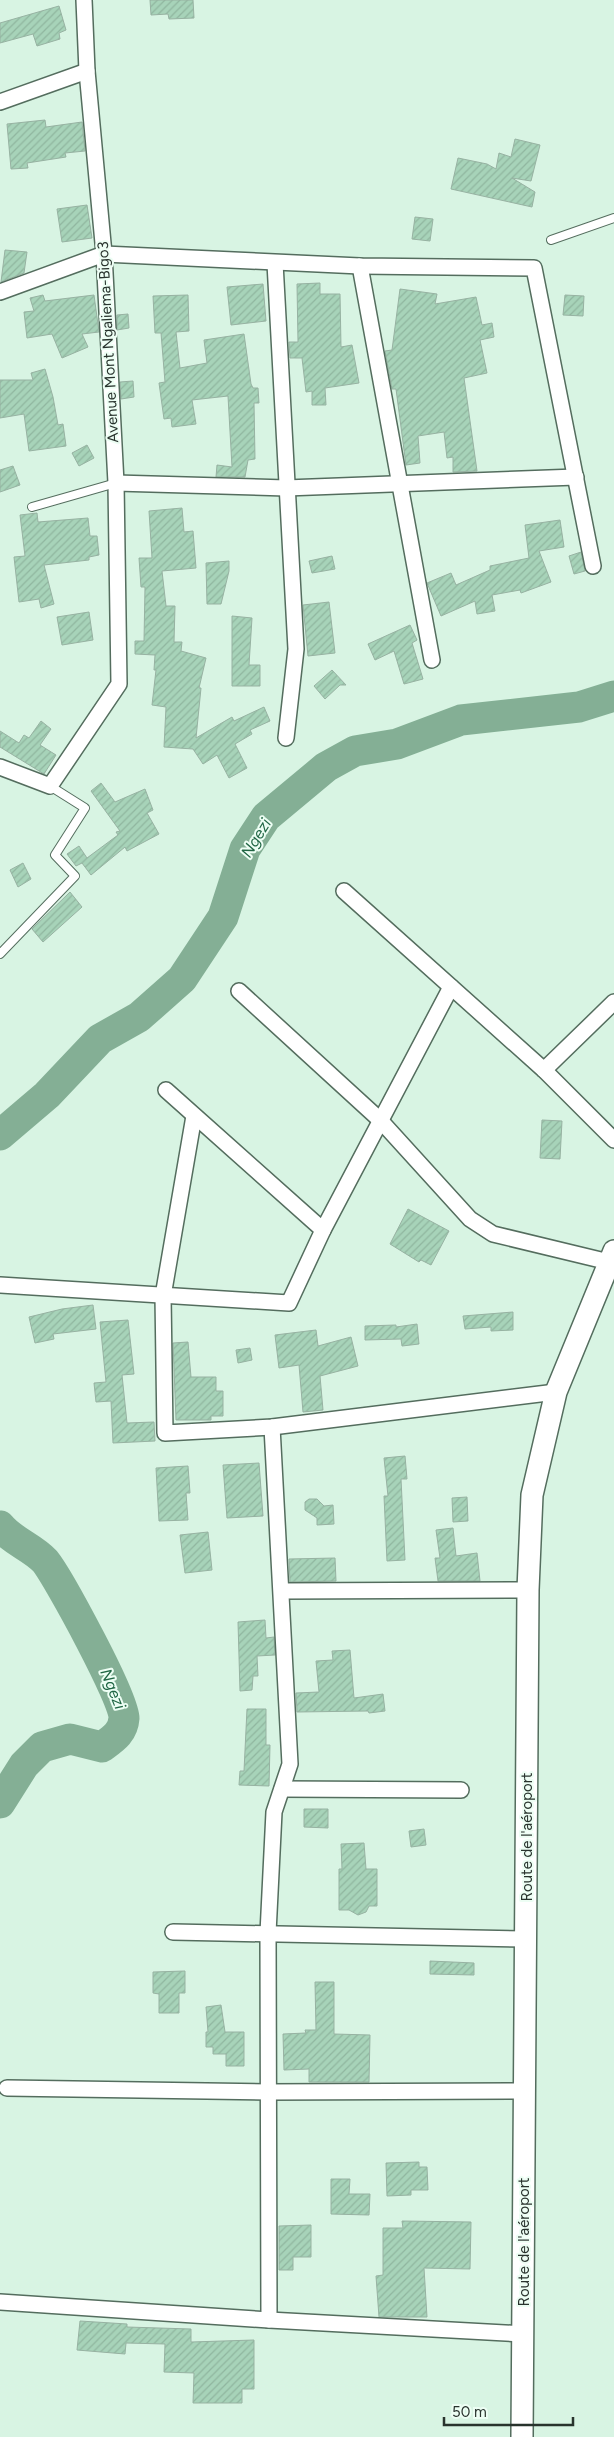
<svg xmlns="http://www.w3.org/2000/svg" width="614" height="2437" font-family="Figtree,sans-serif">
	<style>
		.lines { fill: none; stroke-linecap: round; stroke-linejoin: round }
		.river { stroke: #84af95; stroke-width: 31 }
		.building { fill: url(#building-hatch); stroke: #97b2a2 }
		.lane-casing { stroke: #546d5e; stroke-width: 10 }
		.street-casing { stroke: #546d5e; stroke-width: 18 }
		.secondary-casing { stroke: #546d5e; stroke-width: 24 }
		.lane { stroke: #fff; stroke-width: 8 }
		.street { stroke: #fff; stroke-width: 15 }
		.secondary { stroke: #fff; stroke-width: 21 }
		.labels { text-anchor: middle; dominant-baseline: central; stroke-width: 4; stroke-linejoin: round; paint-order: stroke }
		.street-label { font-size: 15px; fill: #28332d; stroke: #edfef4 }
		.water-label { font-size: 16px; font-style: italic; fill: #206644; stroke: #edfef4 }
	</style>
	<defs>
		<pattern id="building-hatch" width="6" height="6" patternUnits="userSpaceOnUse" patternTransform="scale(1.25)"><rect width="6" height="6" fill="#a7d3b9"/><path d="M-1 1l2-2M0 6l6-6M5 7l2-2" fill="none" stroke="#90b69f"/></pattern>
	</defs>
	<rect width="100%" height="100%" fill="#d8f4e3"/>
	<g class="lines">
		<g class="river">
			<polyline points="0,1135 47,1095 100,1039 139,1017 182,979 223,917 245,849 266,817 326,767 355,751 397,744 461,720 579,707 614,696"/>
			<path d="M0,1526C12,1541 32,1547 45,1561C58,1577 126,1702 124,1718C123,1733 113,1739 102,1747L70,1739L42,1747L24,1765L0,1803"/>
		</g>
	</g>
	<g class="building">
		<polygon points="150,0 193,0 194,18 169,19 168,14 151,15"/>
		<polygon points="59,6 66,30 59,33 60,39 37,46 33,34 0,43 0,23"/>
		<polygon points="45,120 46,127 82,122 85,151 65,153 66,157 27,163 28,168 11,169 7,124"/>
		<polygon points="515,139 540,145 531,181 512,178 535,192 532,207 451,189 458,158 487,164 496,169 499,153 511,157"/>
		<polygon points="87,205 92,238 62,242 57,209"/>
		<polygon points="415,217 433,219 430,241 412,239"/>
		<polygon points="5,250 27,252 24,273 1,282"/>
		<polygon points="320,283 320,294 340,294 341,347 352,345 359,383 325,388 326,405 312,405 312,391 306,392 302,358 290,358 289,342 298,342 297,284"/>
		<polygon points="263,284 266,321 231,325 227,287"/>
		<polygon points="400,289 437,294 435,304 476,297 482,325 492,323 494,337 480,340 487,373 464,378 477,471 453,472 453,457 447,458 444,432 418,436 420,463 406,465 396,389 392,389 385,351 392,350"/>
		<polygon points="43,295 45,301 94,295 99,332 82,334 88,347 62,358 52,334 27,338 24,312 34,311 30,298"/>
		<polygon points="188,295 189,331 176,332 180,368 207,363 204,340 244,334 251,384 253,388 258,388 259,403 254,403 255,459 248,460 245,477 216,477 217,465 232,467 228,396 192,400 196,424 172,427 171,418 164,419 159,383 165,382 161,333 155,333 153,296"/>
		<polygon points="565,295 584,296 583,316 563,315"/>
		<polygon points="128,314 129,328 117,330 117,315"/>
		<polygon points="45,369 53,397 58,425 63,424 66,446 29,451 24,414 0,418 0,380 33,380 31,373"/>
		<polygon points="133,381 134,397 121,399 120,382"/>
		<polygon points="87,445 94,458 79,466 72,453"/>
		<polygon points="13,466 20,485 0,492 0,470"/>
		<polygon points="182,508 184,532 193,531 196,568 162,571 166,606 175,606 174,642 182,642 181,651 206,658 199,688 201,688 196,738 232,717 234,721 264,707 270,721 250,730 252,734 235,744 247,768 229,778 217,755 203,764 193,749 164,747 166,707 152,705 156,670 154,670 155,655 135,654 135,641 144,641 145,587 141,587 139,558 152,558 149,511"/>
		<polygon points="37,513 38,522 88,518 90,536 97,536 99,555 89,557 89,560 44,565 54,604 41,608 39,599 19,602 14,557 25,556 20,515"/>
		<polygon points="560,520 564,547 539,551 551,582 521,593 520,590 492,595 495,611 477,614 475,601 441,616 427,583 451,573 456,585 490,570 490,566 529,558 525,525"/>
		<polygon points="581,552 585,571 574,574 569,556"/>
		<polygon points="332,556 335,569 312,573 309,561"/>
		<polygon points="229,561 229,571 221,604 207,604 206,563"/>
		<polygon points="329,602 335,653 308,656 303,605"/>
		<polygon points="89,612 93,640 62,645 57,617"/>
		<polygon points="232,616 252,618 249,665 260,665 260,686 232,686"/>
		<polygon points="410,625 417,640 412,643 423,679 404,684 394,651 375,660 368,644"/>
		<polygon points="332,670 346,685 340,685 325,699 314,686"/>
		<polygon points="41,721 51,729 40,745 56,755 44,774 0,747 0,731 19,743 24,735 29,738"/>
		<polygon points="101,783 115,802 145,789 153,810 147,813 159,834 127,851 125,847 91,875 82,863 76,866 67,854 79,846 87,858 118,835 116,832 120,831 91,791"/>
		<polygon points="23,863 31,879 18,887 10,870"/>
		<polygon points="70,892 82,907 43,942 32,929"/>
		<polygon points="542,1120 562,1121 560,1159 540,1158"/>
		<polygon points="408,1209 449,1231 431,1265 421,1260 419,1262 390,1244"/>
		<polygon points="93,1305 96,1329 53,1334 54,1339 35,1343 29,1317 62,1309"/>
		<polygon points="513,1312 513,1330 491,1331 491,1327 465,1329 463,1316"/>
		<polygon points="128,1320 134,1374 122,1375 127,1423 154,1422 155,1441 113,1443 111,1401 96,1402 94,1383 106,1382 100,1322"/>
		<polygon points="417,1324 419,1344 402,1346 401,1339 365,1340 365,1326 396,1325 396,1327"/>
		<polygon points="316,1330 318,1346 351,1337 358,1366 320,1376 323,1410 303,1412 299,1365 279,1368 275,1335"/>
		<polygon points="188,1342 191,1377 216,1377 216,1391 223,1391 223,1416 211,1416 211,1420 176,1420 173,1343"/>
		<polygon points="250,1348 252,1360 238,1363 236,1350"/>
		<polygon points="405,1456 407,1479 401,1479 405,1560 387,1561 384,1496 388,1496 384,1458"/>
		<polygon points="259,1463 263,1516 227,1518 223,1465"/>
		<polygon points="188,1466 190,1493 186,1493 188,1520 159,1521 156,1468"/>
		<polygon points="467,1497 468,1521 453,1522 452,1498"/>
		<polygon points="309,1499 317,1499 324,1506 333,1505 334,1524 317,1525 317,1518 305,1510 305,1502"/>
		<polygon points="453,1528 456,1556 477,1553 480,1581 438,1581 435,1558 440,1558 436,1530"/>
		<polygon points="208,1532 212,1570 185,1573 180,1535"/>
		<polygon points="335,1558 336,1581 290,1582 289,1559"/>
		<polygon points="265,1620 266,1638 274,1637 275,1655 257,1656 258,1676 253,1676 252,1690 240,1691 238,1622"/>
		<polygon points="350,1650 354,1698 383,1694 385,1711 369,1713 368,1711 297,1712 296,1693 319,1692 316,1661 333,1660 332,1651"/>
		<polygon points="247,1709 266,1709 266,1745 270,1745 269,1786 239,1785 240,1771 244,1771"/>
		<polygon points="304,1809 328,1809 328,1828 304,1827"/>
		<polygon points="424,1829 426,1845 411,1847 409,1831"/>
		<polygon points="364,1843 366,1869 377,1869 377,1906 369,1906 366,1912 358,1915 349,1910 339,1910 339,1869 342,1869 341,1844"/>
		<polygon points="430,1961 474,1963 474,1975 430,1974"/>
		<polygon points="185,1971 185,1993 179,1993 179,2013 159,2013 159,1994 153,1993 153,1972"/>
		<polygon points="315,1982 334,1982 334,2034 370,2035 369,2082 309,2082 309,2069 284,2070 283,2034 306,2033 305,2030 316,2030"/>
		<polygon points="221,2005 225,2032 244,2032 244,2066 226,2066 226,2054 213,2054 213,2047 206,2047 206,2032 208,2032 206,2007"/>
		<polygon points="419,2162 419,2167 427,2167 428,2190 411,2190 411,2195 387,2196 386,2163"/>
		<polygon points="331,2179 350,2179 349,2194 370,2194 369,2215 331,2214"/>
		<polygon points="402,2221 471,2222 470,2269 424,2268 427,2317 379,2317 376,2276 383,2275 383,2228 403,2228"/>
		<polygon points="311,2225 311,2257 293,2257 293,2270 279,2270 279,2226"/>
		<polygon points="80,2321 127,2324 127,2327 191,2329 191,2342 254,2340 254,2389 242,2389 242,2403 193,2403 194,2373 164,2372 165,2344 126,2343 125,2354 77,2350"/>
	</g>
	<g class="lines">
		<g class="lane-casing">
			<g id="lane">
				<polyline points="551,240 614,218"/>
				<polyline points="32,507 116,483"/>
				<polyline points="0,954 75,876 55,855 85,808 50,786"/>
			</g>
		</g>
		<g class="street-casing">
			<g id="street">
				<polyline points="0,102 87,71"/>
				<polyline points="275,263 296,649 286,738"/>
				<polyline points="360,266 432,660"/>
				<polyline points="0,292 104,254 360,266 534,268 593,566"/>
				<polyline points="116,483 286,488 576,477"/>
				<polyline points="0,767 50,786 119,684 116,483 104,254 87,71 84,0"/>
				<polyline points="344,891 544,1070 614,1140"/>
				<polyline points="239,991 380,1120 470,1219 493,1234 609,1262"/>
				<polyline points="544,1070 614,1002"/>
				<polyline points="166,1090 323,1230"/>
				<polyline points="194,1116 163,1296 165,1433 272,1427 556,1392"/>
				<polyline points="0,1285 289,1303 323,1230 451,987"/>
				<polyline points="282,1591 528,1590"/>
				<polyline points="282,1789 461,1790"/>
				<polyline points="173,1932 526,1939"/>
				<polyline points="7,2088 268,2092 525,2091"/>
				<polyline points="0,2302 269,2320 524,2334"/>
				<polyline points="269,2320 268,1933 274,1812 290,1764 272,1427"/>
			</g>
		</g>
		<g class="secondary-casing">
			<polyline id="secondary" points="522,2437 528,1590 532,1495 556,1392 614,1251"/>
		</g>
		<use href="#lane" class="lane"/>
		<use href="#street" class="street"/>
		<use href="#secondary" class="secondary"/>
	</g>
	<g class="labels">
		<g class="street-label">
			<text transform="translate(108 342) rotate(-93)">Avenue Mont Ngaliema-Bigo3</text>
			<text transform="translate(527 1837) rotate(-90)">Route de l'aéroport</text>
			<text transform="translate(524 2242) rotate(-90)">Route de l'aéroport</text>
		</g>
		<g class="water-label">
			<text transform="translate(256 838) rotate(-59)">Ngezi</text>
			<text transform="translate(113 1689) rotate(68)">Ngezi</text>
		</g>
	</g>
	<path d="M444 2417v8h129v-8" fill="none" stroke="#28332d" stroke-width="2.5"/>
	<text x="452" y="2417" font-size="15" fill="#28332d" stroke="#edfef4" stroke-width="4" paint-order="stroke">50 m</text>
</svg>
